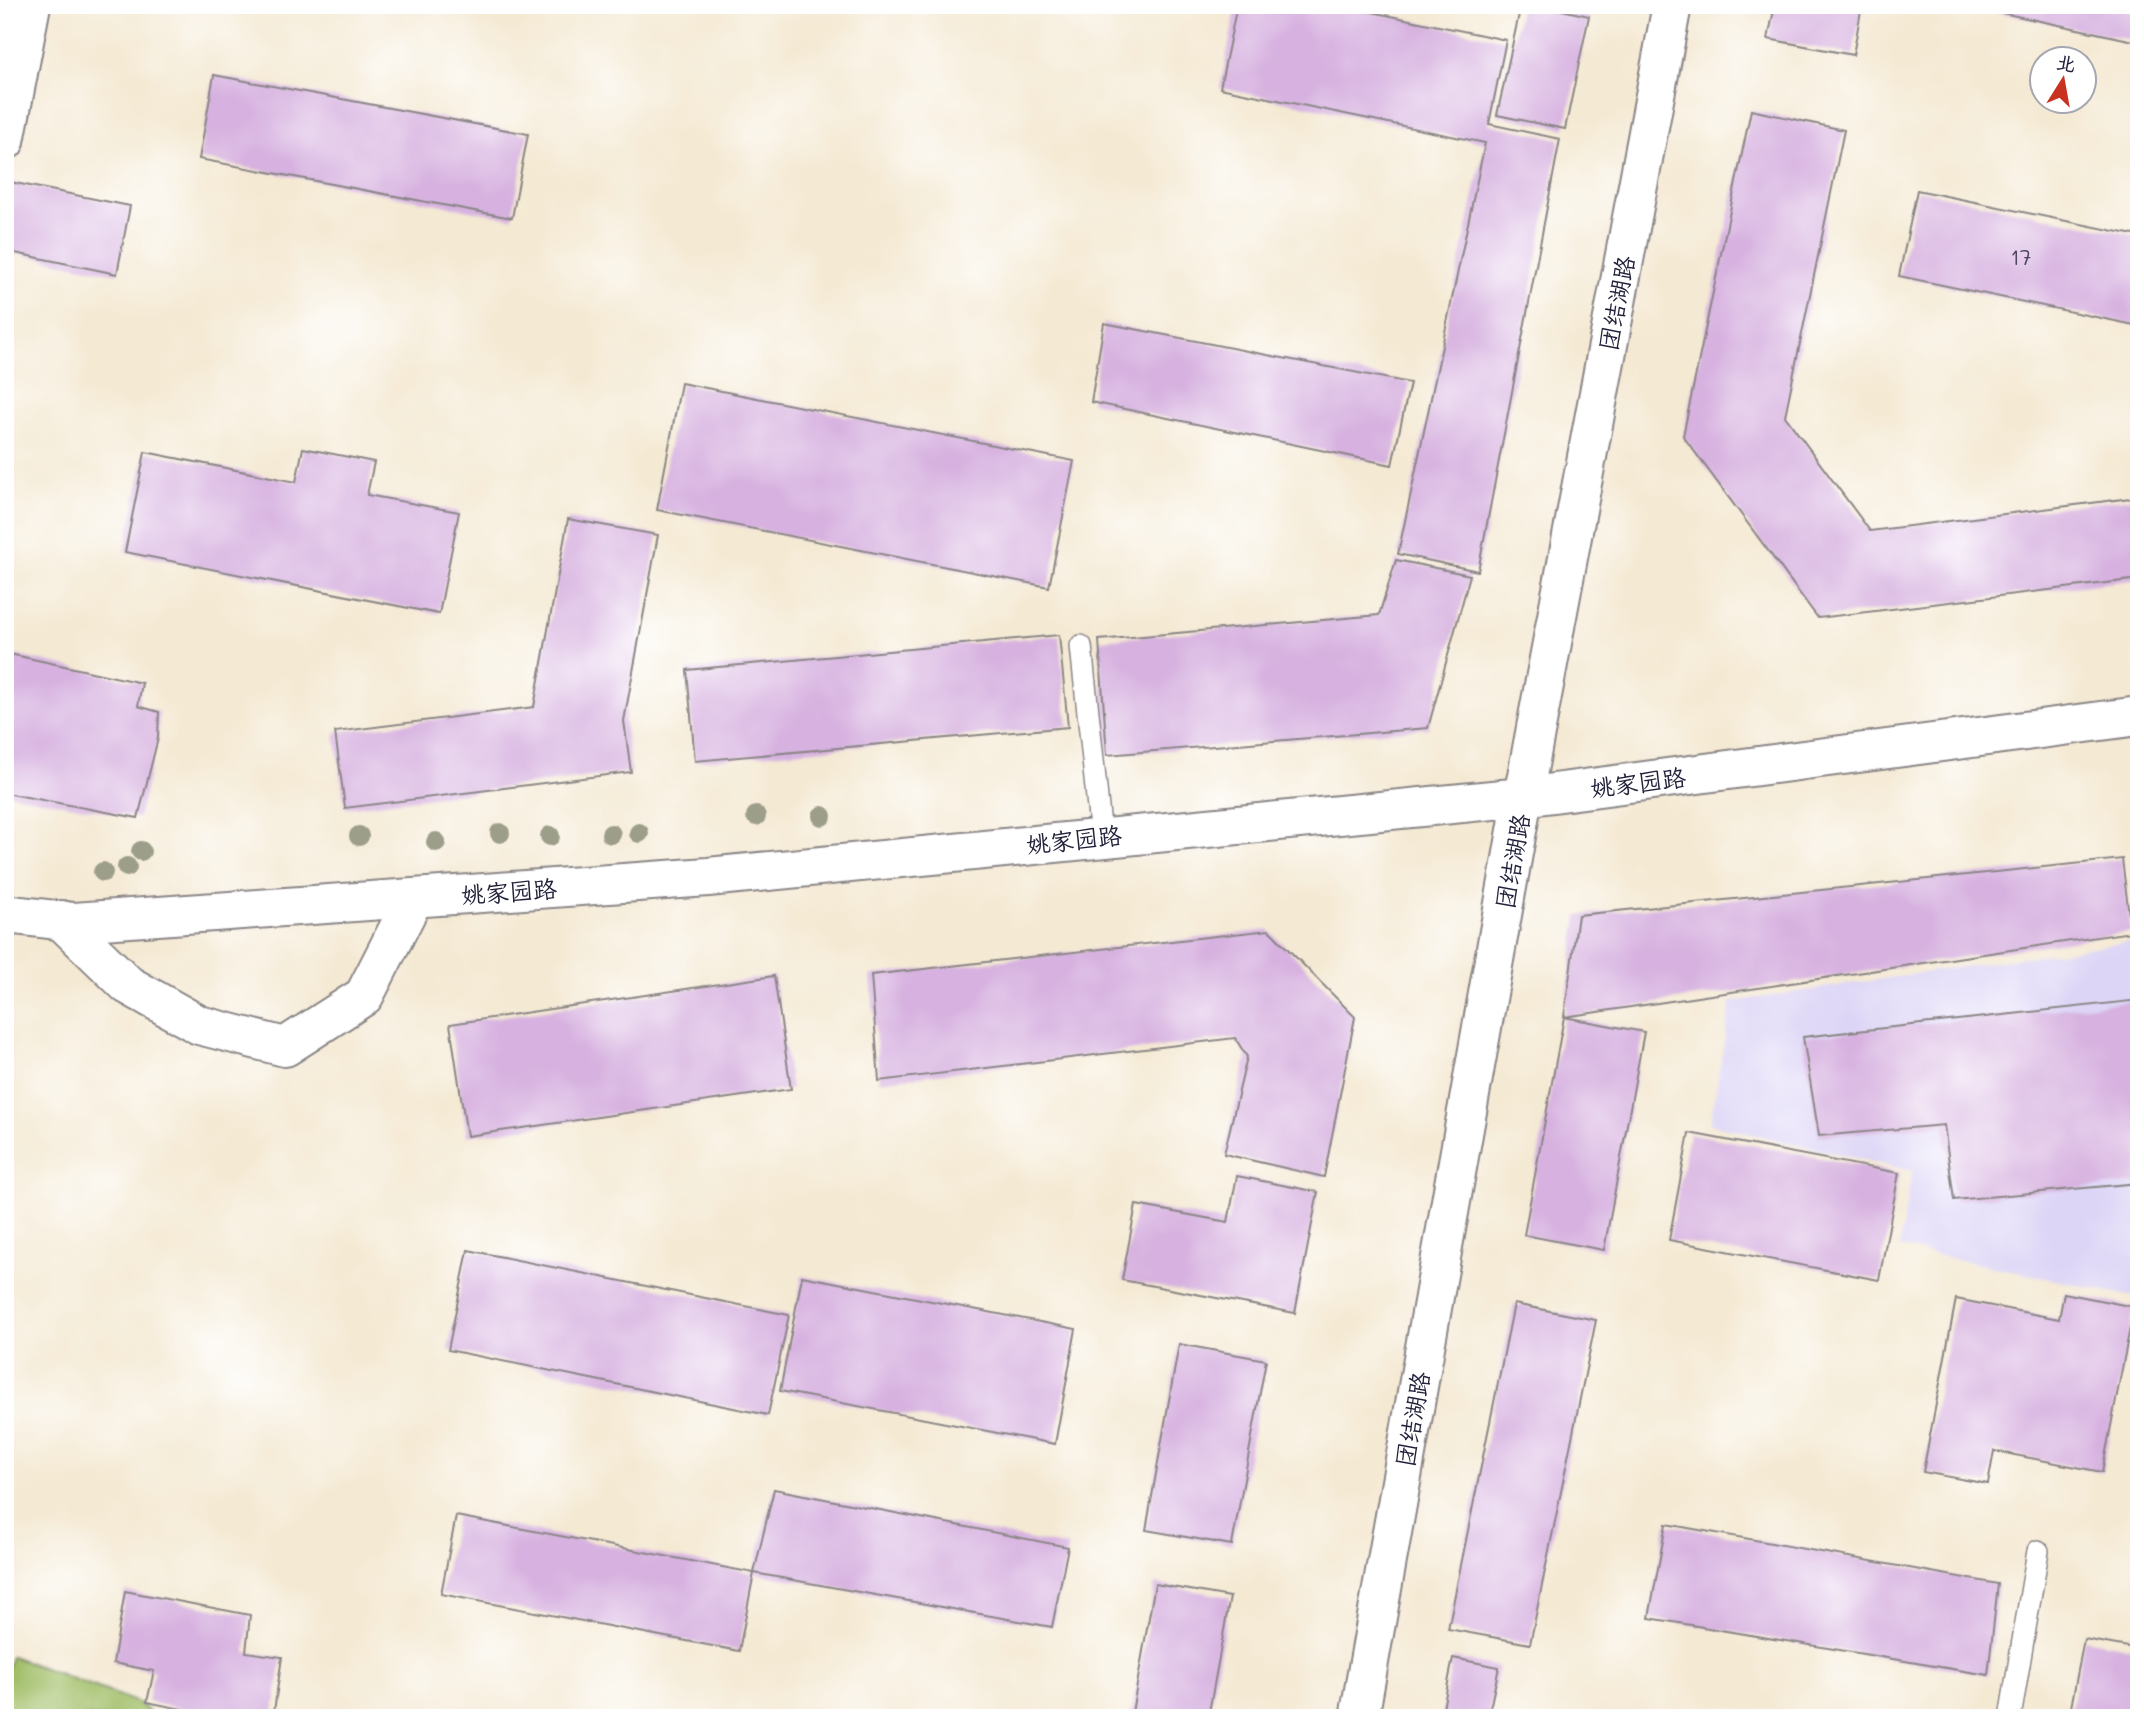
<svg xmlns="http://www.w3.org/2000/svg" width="2144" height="1723" font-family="Mali,'LXGW WenKai TC',sans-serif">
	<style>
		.built { fill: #ddd5f6 }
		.green { fill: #a0be66; stroke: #617050; stroke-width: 2 }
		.building { fill: #d7b2e0 }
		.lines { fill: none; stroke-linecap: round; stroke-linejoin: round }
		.service-casing { stroke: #8b8687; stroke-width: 24 }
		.minor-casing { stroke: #8b8687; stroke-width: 42 }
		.tertiary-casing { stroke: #8b8687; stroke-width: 42 }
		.service { stroke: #fff; stroke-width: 21 }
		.minor { stroke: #fff; stroke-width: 38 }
		.tertiary { stroke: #fff; stroke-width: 38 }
		.tree { fill: #9c9e89 }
		.labels { text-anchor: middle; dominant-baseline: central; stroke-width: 6; stroke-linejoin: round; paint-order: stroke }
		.number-label { font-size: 21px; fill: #4f4664 }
		.street-label { font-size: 24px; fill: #22223b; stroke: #fff }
	</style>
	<rect width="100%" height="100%" fill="#fff"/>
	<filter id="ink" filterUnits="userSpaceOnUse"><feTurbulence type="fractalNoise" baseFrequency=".0143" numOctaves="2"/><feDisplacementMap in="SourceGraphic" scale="14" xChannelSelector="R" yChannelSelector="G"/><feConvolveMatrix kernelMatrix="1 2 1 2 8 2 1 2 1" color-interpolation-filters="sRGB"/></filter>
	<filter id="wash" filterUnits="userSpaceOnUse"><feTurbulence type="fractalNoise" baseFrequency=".00686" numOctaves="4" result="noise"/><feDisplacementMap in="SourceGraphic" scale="28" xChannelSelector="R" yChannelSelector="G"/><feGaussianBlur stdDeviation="1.57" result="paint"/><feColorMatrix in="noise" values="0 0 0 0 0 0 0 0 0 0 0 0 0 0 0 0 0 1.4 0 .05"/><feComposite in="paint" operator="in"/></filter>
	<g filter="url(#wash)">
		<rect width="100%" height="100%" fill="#f4e9d3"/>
		<polygon class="built" points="2139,940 2139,1298 1899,1247 1912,1171 1710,1124 1731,1002"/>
		<polygon class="green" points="11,1656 139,1703 156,1718 5,1718 5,1677"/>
		<g id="blocks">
			<g class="building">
				<polygon points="1237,5 1338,5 1506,40 1489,124 1560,139 1478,571 1398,554 1485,143 1220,88"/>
				<polygon points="1521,5 1539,5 1589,16 1565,129 1497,115"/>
				<polygon points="1775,5 1862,5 1853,55 1768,39"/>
				<polygon points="1969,5 2139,5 2139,42 1969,6"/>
				<polygon points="214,75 528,134 512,218 199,159"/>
				<polygon points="1751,110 1844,130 1785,416 1870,531 2139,497 2139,579 1818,618 1683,436"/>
				<polygon points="5,181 130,206 117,274 5,251"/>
				<polygon points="1917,190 2139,236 2139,326 1899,276"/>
				<polygon points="1104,323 1410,383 1392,465 1091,402"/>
				<polygon points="681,383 1074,461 1049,587 657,510"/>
				<polygon points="303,448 374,462 367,495 459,512 439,614 125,552 145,452 296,482"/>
				<polygon points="568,519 658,535 624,721 631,772 345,808 335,732 534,707"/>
				<polygon points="1396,560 1470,575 1428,728 1107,755 1099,640 1379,615"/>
				<polygon points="1059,635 1068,727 695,761 687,670"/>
				<polygon points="5,653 142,683 138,706 159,712 158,738 138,818 5,793"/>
				<polygon points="2122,859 2131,932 1564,1017 1644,1032 1604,1250 1524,1235 1564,1017 1578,915"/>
				<polygon points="1269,930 1355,1017 1324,1177 1224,1154 1247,1057 1235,1038 879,1081 871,975"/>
				<polygon points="774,976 791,1089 467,1136 450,1024"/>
				<polygon points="2139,1000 2139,1183 1954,1200 1944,1125 1819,1136 1803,1037"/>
				<polygon points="1689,1133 1899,1173 1879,1280 1669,1240"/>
				<polygon points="1237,1176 1318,1192 1295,1313 1122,1280 1136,1205 1228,1222"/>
				<polygon points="468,1250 789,1315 768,1415 448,1350"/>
				<polygon points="802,1276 1076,1329 1055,1444 780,1391"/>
				<polygon points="2064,1293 2134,1307 2102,1472 1994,1451 1988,1484 1923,1472 1956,1299 2059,1319"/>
				<polygon points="1514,1304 1596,1320 1530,1644 1448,1629"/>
				<polygon points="1179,1344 1266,1360 1232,1545 1146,1530"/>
				<polygon points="774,1489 1068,1547 1052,1627 754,1573"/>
				<polygon points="456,1516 754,1573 739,1651 441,1594"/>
				<polygon points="1666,1524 1998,1584 1988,1675 1649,1618"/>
				<polygon points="1155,1584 1230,1597 1208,1718 1131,1718"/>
				<polygon points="125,1591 250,1615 246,1652 282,1657 273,1718 226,1718 147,1702 154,1671 113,1663"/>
				<polygon points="2084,1639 2139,1649 2139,1718 2069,1718"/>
				<polygon points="1453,1658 1499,1667 1488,1718 1441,1718"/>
			</g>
		</g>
	</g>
	<g filter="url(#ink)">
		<use href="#blocks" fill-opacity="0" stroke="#8b8687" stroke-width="2"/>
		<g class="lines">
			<g class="service-casing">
				<g id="service">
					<polyline points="1081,646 1101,836"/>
					<polyline points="2010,1718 2038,1551"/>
				</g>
			</g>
			<g class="minor-casing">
				<g id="minor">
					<polyline points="5,141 31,5"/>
					<polyline points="61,920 128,985 199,1025 285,1047 364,996 414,898"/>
				</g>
			</g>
			<g class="tertiary-casing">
				<g id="tertiary">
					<polyline points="5,914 74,922 708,877 1523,797 2139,716"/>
					<polyline points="1359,1718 1523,797 1672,5"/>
				</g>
			</g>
			<use href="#service" class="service"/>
			<use href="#minor" class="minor"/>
			<use href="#tertiary" class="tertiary"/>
		</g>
		<g class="tree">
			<circle cx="756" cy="816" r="10"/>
			<circle cx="822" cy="816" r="10"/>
			<circle cx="500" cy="833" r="10"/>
			<circle cx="639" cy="833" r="10"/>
			<circle cx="611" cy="834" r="10"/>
			<circle cx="359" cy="836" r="10"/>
			<circle cx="550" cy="836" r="10"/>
			<circle cx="436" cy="842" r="10"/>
			<circle cx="141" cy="851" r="10"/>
			<circle cx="127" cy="867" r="10"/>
			<circle cx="103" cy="872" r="10"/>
		</g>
	</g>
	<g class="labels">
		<g class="number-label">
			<text x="2021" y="256">17</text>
		</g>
		<g class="street-label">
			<text transform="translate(1616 303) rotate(-79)">团结湖路</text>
			<text transform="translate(1638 782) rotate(-7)">姚家园路</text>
			<text transform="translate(1074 839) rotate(-6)">姚家园路</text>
			<text transform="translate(1512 861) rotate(-80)">团结湖路</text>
			<text transform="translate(509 891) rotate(-4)">姚家园路</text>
			<text transform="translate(1412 1419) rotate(-80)">团结湖路</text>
		</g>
	</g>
	<rect width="2144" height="1723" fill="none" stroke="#fff" stroke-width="28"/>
	<g transform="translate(2063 80) rotate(11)"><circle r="33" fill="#ffffff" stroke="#a7a7b1" stroke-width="2"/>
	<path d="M0-5L12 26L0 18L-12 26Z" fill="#c8321e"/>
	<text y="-10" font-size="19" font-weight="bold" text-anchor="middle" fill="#22223b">北</text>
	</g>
</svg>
